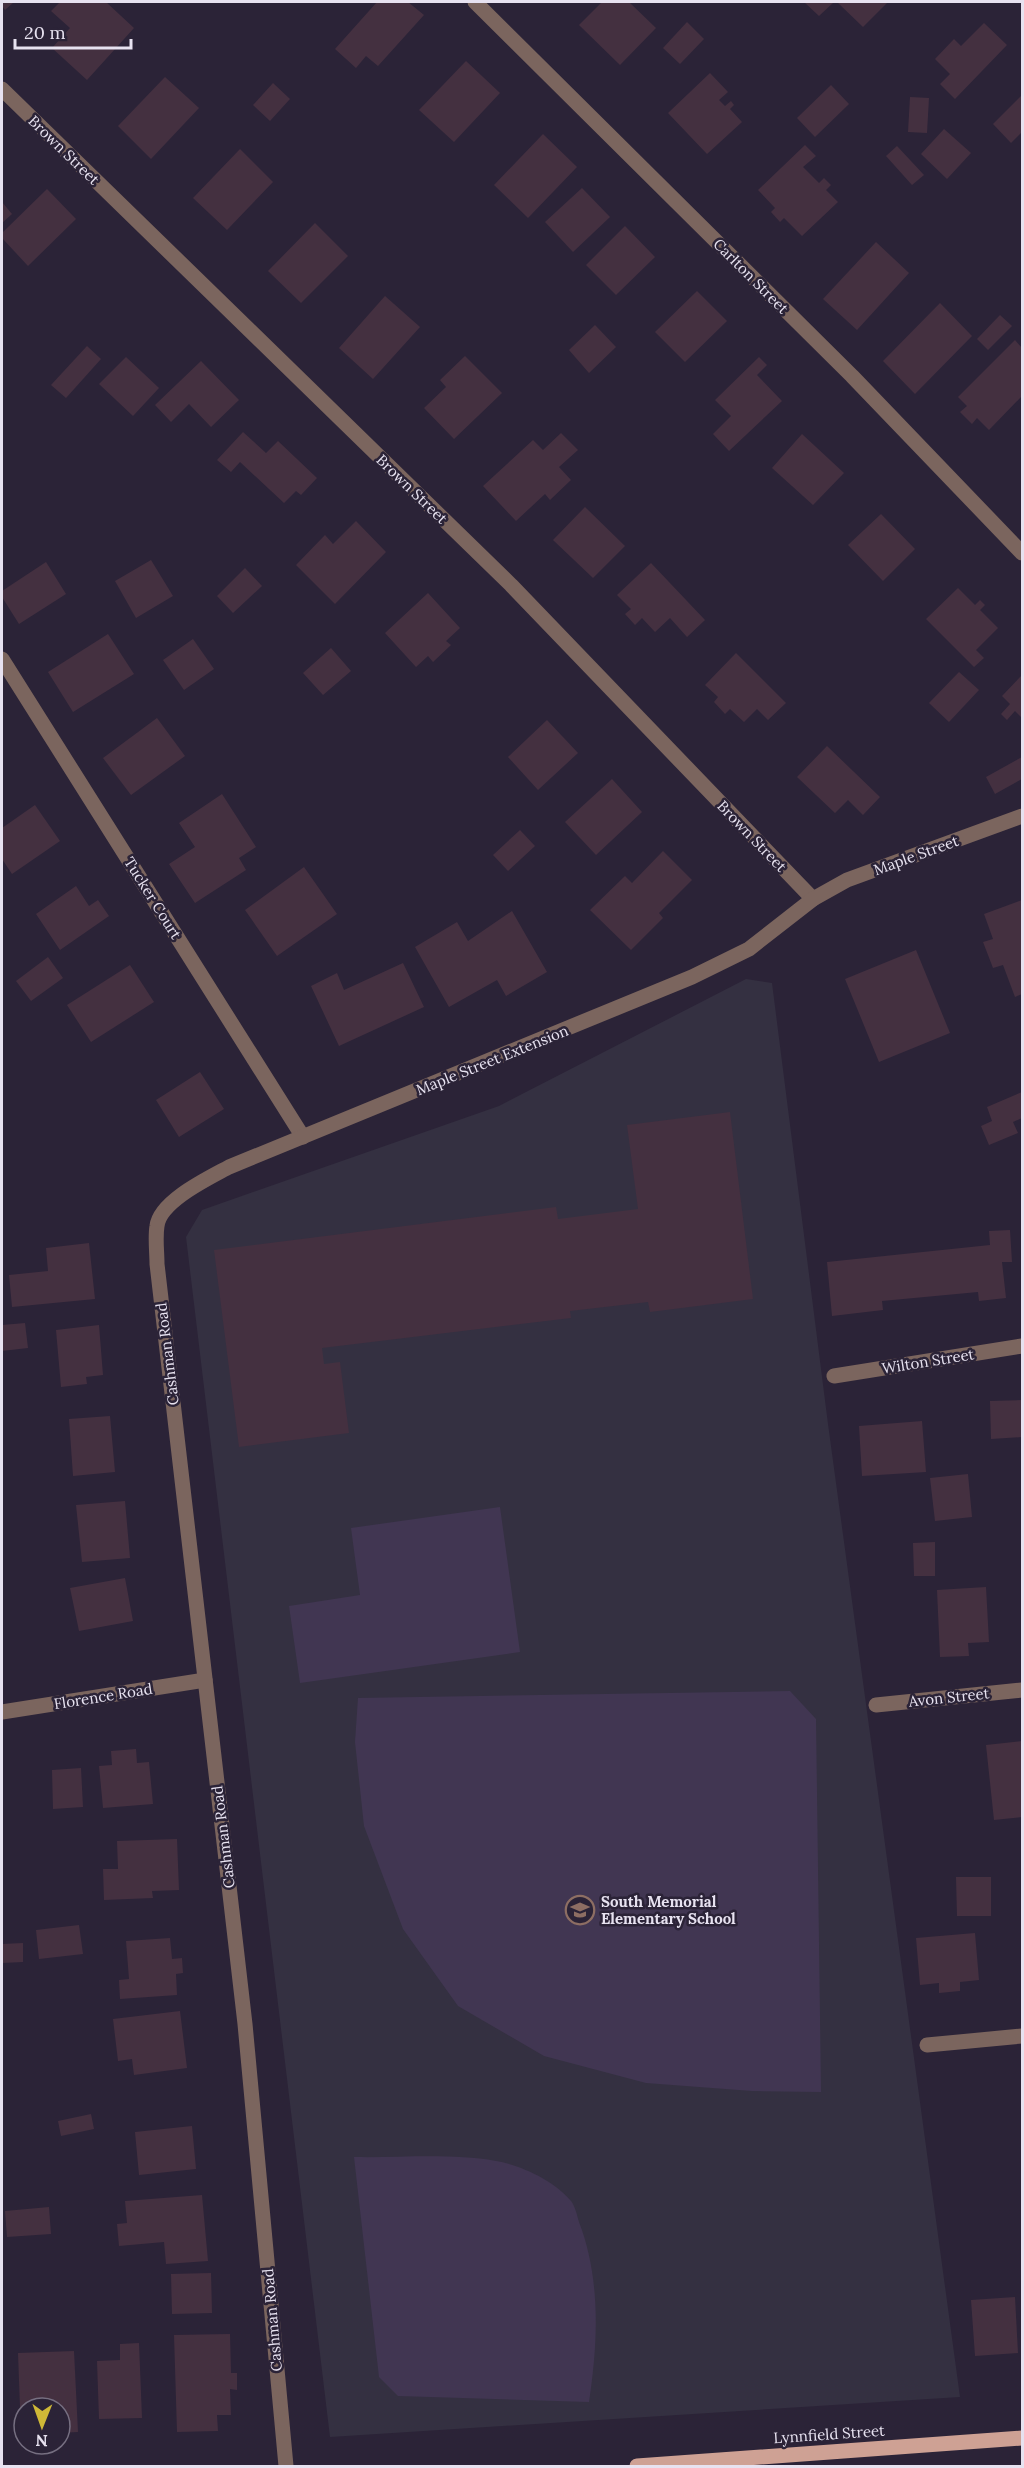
<svg xmlns="http://www.w3.org/2000/svg" width="1024" height="2468" font-family="Lora,serif">
	<style>
		.education { fill: #343041 }
		.green { fill: #413652 }
		.building { fill: #443040 }
		.lines { fill: none; stroke-linecap: round; stroke-linejoin: round }
		.minor { stroke: #7b655e; stroke-width: 15 }
		.major { stroke: #cea194; stroke-width: 15 }
		.labels { text-anchor: middle; dominant-baseline: central; stroke-width: 5; stroke-linejoin: round; paint-order: stroke }
		.street-label { font-size: 15px; fill: #e7e2f0; stroke: #2b2337 }
		.poi-label { font-size: 15px; font-weight: bold; fill: #e7e2f0; stroke: #2b2337; text-anchor: start }
	</style>
	<rect width="100%" height="100%" fill="#2b2337"/>
	<polygon class="education" points="746,979 772,983 828,1424 960,2397 330,2437 186,1237 202,1210 499,1106"/>
	<g class="green">
		<polygon points="500,1507 520,1652 300,1683 289,1606 360,1595 351,1528"/>
		<polygon points="790,1691 816,1719 821,2092 752,2091 646,2083 544,2056 458,2006 403,1929 364,1826 355,1742 358,1698"/>
		<path d="M354,2157C400,2158 450,2153 496,2161C521,2165 555,2181 571,2201C575,2206 577,2215 579,2222C601,2279 598,2343 589,2402L398,2396L379,2377Z"/>
	</g>
	<g class="building">
		<polygon points="2,2 14,2 5,10 2,6"/>
		<polygon points="60,2 106,2 134,28 87,80 52,48 70,28 51,11"/>
		<polygon points="377,2 408,2 424,15 378,66 366,56 356,68 335,49"/>
		<polygon points="602,2 629,2 656,28 620,65 579,25"/>
		<polygon points="804,2 834,2 819,16"/>
		<polygon points="837,2 888,2 863,27"/>
		<polygon points="687,22 704,39 680,64 663,48"/>
		<polygon points="984,23 1007,45 955,99 940,84 950,74 935,59 954,39 961,46"/>
		<polygon points="466,61 500,93 454,142 419,110"/>
		<polygon points="710,73 728,92 719,100 725,106 731,101 734,105 730,109 742,122 707,154 668,113"/>
		<polygon points="165,77 199,108 151,159 118,126"/>
		<polygon points="273,83 290,99 270,121 253,105"/>
		<polygon points="831,85 849,104 815,137 797,118"/>
		<polygon points="1022,95 1022,132 1011,143 993,124"/>
		<polygon points="910,97 929,98 927,133 908,132"/>
		<polygon points="944,129 971,153 947,179 921,154"/>
		<polygon points="543,134 577,167 528,218 494,185"/>
		<polygon points="805,145 816,156 803,167 819,183 824,178 831,185 826,190 838,202 802,236 784,218 780,222 771,212 775,208 758,190"/>
		<polygon points="897,146 924,175 912,185 886,156"/>
		<polygon points="240,149 273,182 227,230 193,198"/>
		<polygon points="582,188 610,217 573,252 545,222"/>
		<polygon points="47,189 76,219 28,266 2,238 2,233"/>
		<polygon points="2,202 12,214 2,223"/>
		<polygon points="315,223 348,256 301,303 268,271"/>
		<polygon points="625,226 655,257 616,295 586,265"/>
		<polygon points="876,242 909,273 857,330 823,299"/>
		<polygon points="697,291 727,321 685,362 655,332"/>
		<polygon points="385,296 420,327 373,379 339,348"/>
		<polygon points="940,303 972,336 915,394 883,361"/>
		<polygon points="1000,315 1012,326 988,350 977,339"/>
		<polygon points="595,325 616,347 589,373 569,350"/>
		<polygon points="1015,340 1022,348 1022,396 989,430 977,418 972,424 960,412 967,406 958,397"/>
		<polygon points="87,346 101,359 66,398 51,385"/>
		<polygon points="465,356 502,393 454,439 424,408 446,387 440,380"/>
		<polygon points="126,357 159,388 133,416 99,384"/>
		<polygon points="759,357 767,365 757,375 782,401 729,451 713,434 731,416 715,400"/>
		<polygon points="201,361 239,400 211,427 189,404 171,422 155,405"/>
		<polygon points="243,432 266,453 278,441 317,478 301,495 296,491 284,503 240,462 231,472 217,460"/>
		<polygon points="561,433 578,450 559,467 571,480 550,500 545,494 516,521 483,486 533,440 543,450"/>
		<polygon points="802,434 844,473 813,505 772,468"/>
		<polygon points="585,507 625,546 593,578 553,540"/>
		<polygon points="881,514 915,549 883,581 848,545"/>
		<polygon points="356,521 386,552 335,604 296,565 325,535 333,544"/>
		<polygon points="151,560 173,596 136,618 115,581"/>
		<polygon points="46,562 66,594 19,624 2,597 2,591"/>
		<polygon points="651,563 705,620 687,637 670,618 655,632 642,618 635,625 625,614 631,609 617,595"/>
		<polygon points="245,568 262,586 233,613 217,596"/>
		<polygon points="958,588 975,605 980,600 985,605 980,610 998,628 976,650 984,658 974,667 926,619"/>
		<polygon points="428,593 460,628 446,641 451,645 433,662 428,656 416,667 385,633"/>
		<polygon points="108,634 134,674 73,712 48,672"/>
		<polygon points="193,639 214,669 184,690 163,660"/>
		<polygon points="331,648 351,671 323,695 303,673"/>
		<polygon points="736,653 786,703 768,720 757,709 744,722 730,709 725,714 714,702 718,697 705,685"/>
		<polygon points="959,672 979,690 949,722 929,703"/>
		<polygon points="1022,675 1022,718 1015,711 1007,720 1001,714 1010,704 1002,696"/>
		<polygon points="157,718 185,756 131,795 103,758"/>
		<polygon points="547,720 578,753 538,790 508,757"/>
		<polygon points="827,746 880,797 863,815 848,800 835,813 797,777"/>
		<polygon points="1022,757 1022,779 995,794 986,777"/>
		<polygon points="612,779 642,812 596,855 565,822"/>
		<polygon points="222,794 256,847 239,858 246,870 195,903 169,864 195,847 179,823"/>
		<polygon points="35,805 60,841 12,874 2,859 2,828"/>
		<polygon points="520,830 535,846 508,871 493,855"/>
		<polygon points="663,851 692,880 659,913 663,918 631,950 590,910 625,876 632,883"/>
		<polygon points="304,867 337,914 277,956 245,910"/>
		<polygon points="76,886 89,906 98,900 109,916 60,950 36,914"/>
		<polygon points="1022,900 1022,994 1015,997 1003,965 993,968 983,942 993,939 984,914"/>
		<polygon points="512,911 547,972 506,996 497,980 449,1007 415,947 457,922 468,941"/>
		<polygon points="916,950 950,1033 879,1062 845,979"/>
		<polygon points="48,957 63,978 31,1001 16,981"/>
		<polygon points="403,963 424,1007 339,1046 311,986 337,973 344,990"/>
		<polygon points="130,965 154,1002 91,1042 67,1005"/>
		<polygon points="200,1072 224,1109 179,1137 156,1100"/>
		<polygon points="1022,1092 1022,1118 1013,1122 1018,1133 989,1145 981,1126 992,1121 987,1107"/>
		<polygon points="730,1112 753,1299 650,1312 648,1302 570,1311 571,1318 322,1348 324,1364 340,1362 349,1433 239,1447 214,1250 556,1207 558,1219 638,1209 627,1125"/>
		<polygon points="1010,1230 1012,1262 1002,1262 1006,1298 979,1301 978,1292 882,1301 883,1310 832,1316 827,1262 990,1245 989,1231"/>
		<polygon points="89,1243 95,1299 12,1307 9,1275 48,1271 46,1248"/>
		<polygon points="25,1323 28,1348 2,1351 2,1325"/>
		<polygon points="99,1325 103,1375 86,1377 87,1384 61,1387 56,1330"/>
		<polygon points="1022,1400 1022,1437 991,1439 990,1401"/>
		<polygon points="110,1416 115,1472 73,1476 69,1419"/>
		<polygon points="922,1421 926,1472 862,1476 859,1426"/>
		<polygon points="968,1474 972,1517 935,1521 930,1478"/>
		<polygon points="125,1501 130,1558 82,1562 76,1505"/>
		<polygon points="935,1542 935,1576 914,1576 913,1543"/>
		<polygon points="125,1578 133,1621 79,1631 70,1588"/>
		<polygon points="986,1587 989,1642 968,1643 969,1656 940,1657 937,1590"/>
		<polygon points="1022,1741 1022,1817 994,1820 986,1745"/>
		<polygon points="136,1749 137,1763 149,1762 153,1804 103,1808 99,1766 112,1765 111,1751"/>
		<polygon points="81,1768 83,1807 53,1809 52,1770"/>
		<polygon points="177,1839 179,1890 152,1891 153,1898 104,1900 103,1869 118,1869 117,1841"/>
		<polygon points="956,1877 991,1877 991,1916 957,1916"/>
		<polygon points="79,1925 83,1954 39,1959 36,1930"/>
		<polygon points="975,1933 979,1980 960,1982 960,1991 939,1993 939,1983 920,1985 916,1938"/>
		<polygon points="170,1938 172,1959 182,1958 183,1973 176,1974 177,1995 120,1999 119,1980 129,1979 126,1941"/>
		<polygon points="23,1943 23,1962 2,1963 2,1944"/>
		<polygon points="180,2011 187,2068 134,2075 132,2059 118,2061 113,2019"/>
		<polygon points="91,2114 94,2129 61,2136 58,2121"/>
		<polygon points="192,2126 196,2169 139,2175 135,2132"/>
		<polygon points="202,2195 208,2261 166,2264 164,2242 119,2246 117,2224 127,2223 125,2201"/>
		<polygon points="49,2207 51,2234 7,2237 5,2211"/>
		<polygon points="211,2273 212,2313 172,2314 171,2274"/>
		<polygon points="1015,2297 1018,2353 975,2356 971,2300"/>
		<polygon points="230,2334 231,2373 237,2373 237,2390 230,2389 231,2415 217,2415 218,2431 177,2432 174,2335"/>
		<polygon points="139,2343 142,2418 99,2419 97,2361 120,2360 120,2344"/>
		<polygon points="74,2351 78,2432 60,2433 60,2408 24,2408 24,2435 21,2435 18,2353"/>
	</g>
	<g class="lines">
		<g class="minor">
			<polyline points="475,2 852,376 1022,553"/>
			<polyline points="2,89 511,585 813,899"/>
			<polyline points="2,659 303,1137"/>
			<polyline points="834,1376 1022,1346"/>
			<polyline points="876,1705 1022,1690"/>
			<polyline points="2,1712 205,1680"/>
			<polyline points="927,2045 1022,2036"/>
			<path d="M286,2466L245,2024L157,1264C157,1252 155,1238 157,1226C160,1201 209,1178 229,1167L692,977L749,949L813,899L847,880L1022,816"/>
		</g>
		<polyline class="major" points="637,2466 1022,2438"/>
	</g>
	<defs>
		<g id="school-ring" transform="scale(1.5)"><circle r="9.5" fill="#2b2337" stroke="#8d6e63" stroke-width="1.5"/><path d="M0-5L7-2L0 1L-7-2ZM-4 1L0 2.5L4 1V4Q0 6-4 4Z" fill="#8d6e63"/></g>
	</defs>
	<g fill-rule="evenodd">
		<use href="#school-ring" x="580" y="1910"/>
	</g>
	<g class="labels">
		<g class="street-label">
			<text transform="translate(64 150) rotate(44)">Brown Street</text>
			<text transform="translate(751 276) rotate(45)">Carlton Street</text>
			<text transform="translate(412 489) rotate(44)">Brown Street</text>
			<text transform="translate(752 836) rotate(46)">Brown Street</text>
			<text transform="translate(916 855) rotate(-20)">Maple Street</text>
			<text transform="translate(153 898) rotate(58)">Tucker Court</text>
			<text transform="translate(492 1060) rotate(-22)">Maple Street Extension</text>
			<text transform="translate(167 1354) rotate(-97)">Cashman Road</text>
			<text transform="translate(928 1361) rotate(-9)">Wilton Street</text>
			<text transform="translate(103 1696) rotate(-9)">Florence Road</text>
			<text transform="translate(949 1697) rotate(-6)">Avon Street</text>
			<text transform="translate(223 1837) rotate(-97)">Cashman Road</text>
			<text transform="translate(272 2320) rotate(-95)">Cashman Road</text>
			<text transform="translate(829 2434) rotate(-4)">Lynnfield Street</text>
		</g>
		<g class="poi-label">
			<text x="601" y="1901">South Memorial<tspan x="601" dy="17">Elementary School</tspan></text>
		</g>
	</g>
	<rect width="1024" height="2468" fill="none" stroke="#e7e2f0" stroke-width="6"/>
	<g transform="translate(42 2426) rotate(181)"><circle r="28" fill="#2b2337" stroke="#766f81" stroke-width="1.5"/>
	<path d="M0-4.5L10 22L0 15L-10 22Z" fill="#cfb837"/>
	<text y="-9" font-size="16" font-weight="bold" text-anchor="middle" fill="#e7e2f0">N</text>
	</g>
	<path d="M15 39v9h116v-9" fill="none" stroke="#e7e2f0" stroke-width="3"/>
	<text x="24" y="39" font-size="18" fill="#e7e2f0" stroke="#2b2337" stroke-width="4.5" paint-order="stroke">20 m</text>
</svg>
